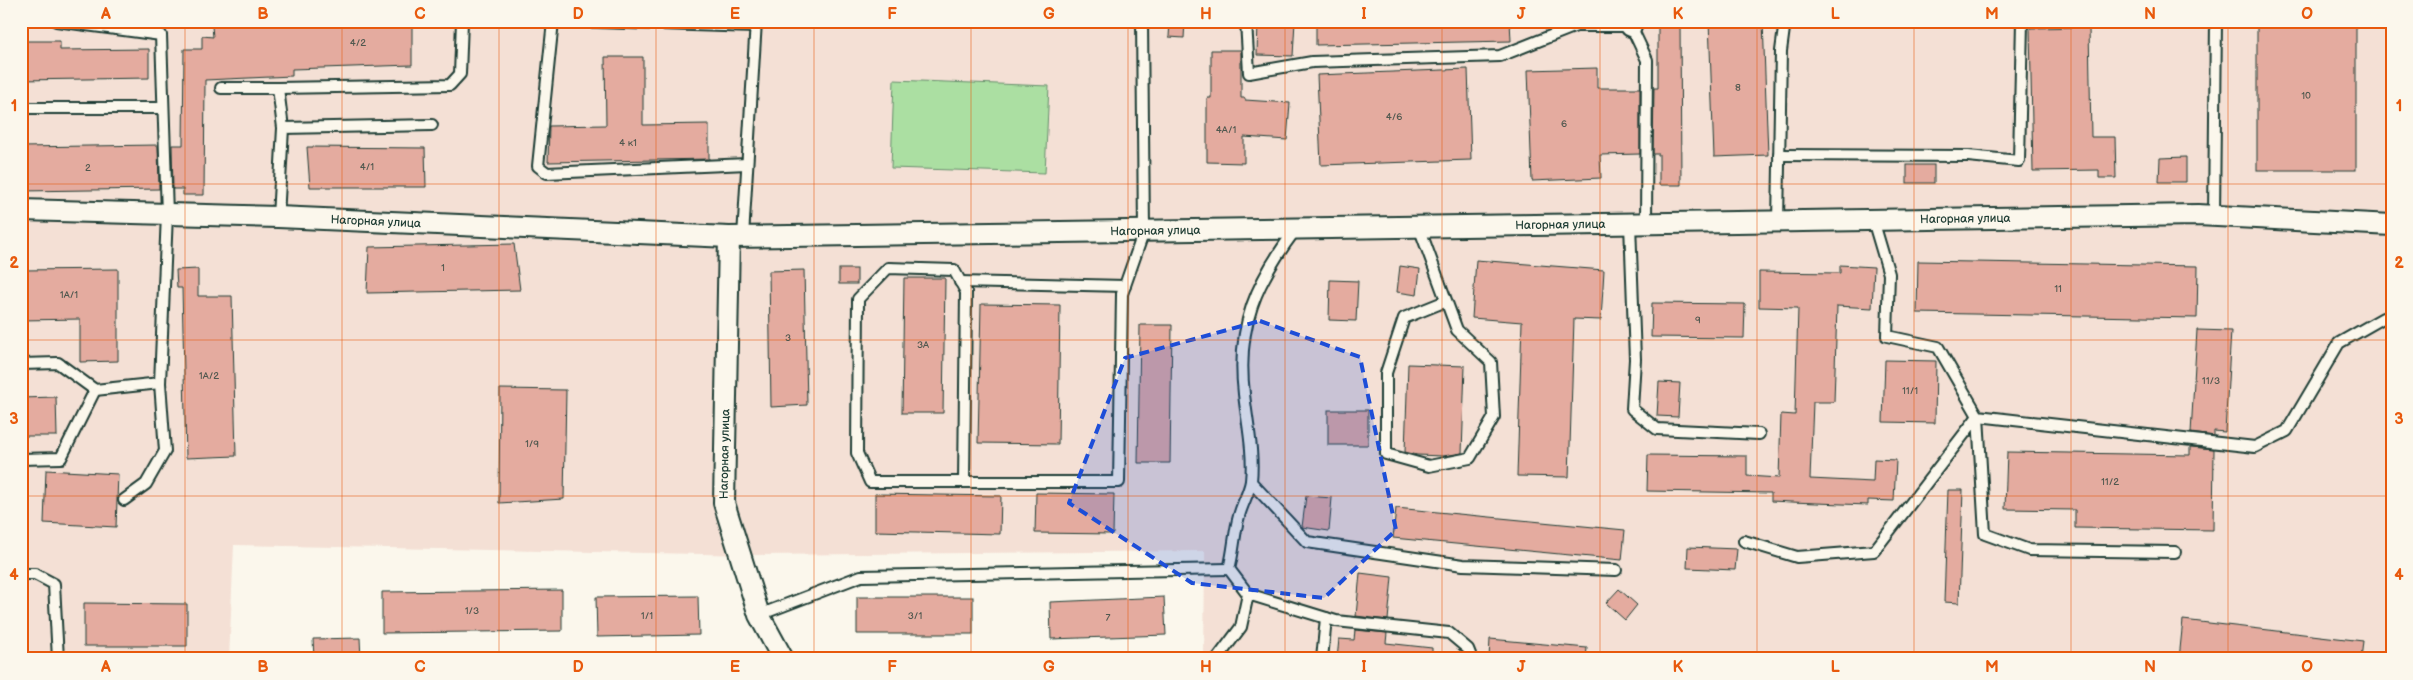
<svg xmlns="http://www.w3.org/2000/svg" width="2413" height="680" font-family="'Balsamiq Sans',sans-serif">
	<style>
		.built { fill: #f4e0d5 }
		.green { fill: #abdfa2; stroke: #658e6b }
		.building { fill: #e4ab9f; stroke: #1f3d34 }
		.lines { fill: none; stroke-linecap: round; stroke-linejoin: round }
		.service-casing { stroke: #1f3d34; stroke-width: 14 }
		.minor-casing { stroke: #1f3d34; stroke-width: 24 }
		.service { stroke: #fbf7ec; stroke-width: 10 }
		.minor { stroke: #fbf7ec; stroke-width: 20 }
		.marked { fill: #1d4ed8; fill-opacity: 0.2; stroke: #1d4ed8; stroke-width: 4; stroke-dasharray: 10 6; stroke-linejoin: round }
		.grid { fill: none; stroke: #e8590c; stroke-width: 1; stroke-opacity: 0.55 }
		.labels { text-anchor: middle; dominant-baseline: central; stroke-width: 4; stroke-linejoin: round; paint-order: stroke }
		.number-label { font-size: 10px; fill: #50584f }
		.street-label { font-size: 12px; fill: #1f3d34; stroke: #fbf7ec }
		.neatline { fill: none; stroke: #e8590c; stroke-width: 2 }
		.grid-label { font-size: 16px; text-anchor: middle; font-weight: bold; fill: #e8590c }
	</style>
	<rect width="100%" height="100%" fill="#fbf7ec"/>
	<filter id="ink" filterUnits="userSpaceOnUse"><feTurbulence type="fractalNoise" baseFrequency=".02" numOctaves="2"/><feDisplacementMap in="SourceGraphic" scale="10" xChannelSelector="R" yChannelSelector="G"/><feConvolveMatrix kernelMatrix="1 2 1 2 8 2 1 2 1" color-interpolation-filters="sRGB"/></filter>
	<g filter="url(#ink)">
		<polygon class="built" points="21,21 2392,21 2392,659 1204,659 1205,551 754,555 234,545 229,659 21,659"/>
		<polygon class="green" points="894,80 1049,86 1045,173 891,168"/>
		<g class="building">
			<polygon points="303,21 412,21 412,65 292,69 292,76 205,80 204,195 183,195 183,189 173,189 172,145 183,145 184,49 202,49 202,36 213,37 212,26"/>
			<polygon points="1170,21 1185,21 1184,38 1169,37"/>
			<polygon points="1258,21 1295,21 1293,56 1257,55"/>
			<polygon points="1316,21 1510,21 1511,41 1316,45"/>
			<polygon points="1658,21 1680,21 1681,185 1659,185 1659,154 1653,154 1654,88 1658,88"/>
			<polygon points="1709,21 1763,21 1768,155 1714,157"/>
			<rect x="2257" y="21" width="99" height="149"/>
			<polygon points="2089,27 2091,137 2115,137 2116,178 2099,178 2099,170 2033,171 2030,28"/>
			<polygon points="21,41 60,41 60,50 149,49 149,78 21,80"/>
			<polygon points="1211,50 1241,50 1241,98 1245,98 1245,100 1290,103 1287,140 1244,137 1244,163 1207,162 1207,98 1211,98"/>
			<polygon points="605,57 643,57 643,125 709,124 709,159 548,162 549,126 606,125"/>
			<polygon points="1597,68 1597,88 1640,88 1640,154 1600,155 1601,178 1532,181 1528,70"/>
			<polygon points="1468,69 1471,160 1321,165 1317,75"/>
			<polygon points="158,145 159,189 21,191 21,147"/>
			<polygon points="307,147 425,148 426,187 310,187"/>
			<polygon points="2186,157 2186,182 2159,182 2160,158"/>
			<rect x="1907" y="165" width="27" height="18"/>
			<polygon points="514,244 520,290 367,293 369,247"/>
			<polygon points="1476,260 1604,270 1601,320 1574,319 1569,477 1517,476 1522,322 1472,318"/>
			<polygon points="1918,261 2198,266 2197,318 1917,313"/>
			<polygon points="1840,265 1874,267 1872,308 1837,306 1834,402 1813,402 1810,479 1873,482 1874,459 1896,460 1894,501 1868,500 1868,505 1791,502 1771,501 1771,493 1647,491 1648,455 1747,456 1747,476 1779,478 1781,414 1795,415 1798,308 1759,307 1759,272 1840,273"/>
			<polygon points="1400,266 1420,269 1417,295 1397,292"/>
			<polygon points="118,269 118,361 80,362 80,319 21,320 21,270"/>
			<polygon points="198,269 198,296 232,296 236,456 186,458 182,288 177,288 176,270"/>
			<rect x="839" y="269" width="18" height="15"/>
			<polygon points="804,270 807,405 771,407 769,271"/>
			<polygon points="904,278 945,278 943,413 902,413"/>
			<polygon points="1330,280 1358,281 1356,321 1329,320"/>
			<polygon points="1652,303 1745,304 1744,338 1651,337"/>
			<polygon points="981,304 1060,305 1058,444 978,443"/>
			<polygon points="1140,325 1172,325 1170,463 1138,463"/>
			<polygon points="2197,330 2231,331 2225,432 2214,431 2214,436 2191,433"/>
			<polygon points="1885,360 1936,361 1935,423 1883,422"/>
			<polygon points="1408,364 1465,366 1462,453 1443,456 1417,455 1405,452"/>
			<polygon points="1659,382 1680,383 1678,417 1657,416"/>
			<polygon points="500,389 566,390 564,499 499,503"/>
			<polygon points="56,397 57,436 21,436 21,398"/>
			<rect x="1328" y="410" width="40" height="35"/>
			<polygon points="2190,447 2214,449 2213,530 2075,528 2075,510 2005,509 2007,452 2190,455"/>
			<polygon points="46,470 118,474 116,527 44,523"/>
			<polygon points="1948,490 1963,490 1959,603 1944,602"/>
			<polygon points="1036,493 1114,494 1113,534 1035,533"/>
			<polygon points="875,494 1001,496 1000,534 875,531"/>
			<polygon points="1306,496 1332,498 1329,531 1302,527"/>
			<polygon points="1396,508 1625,530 1622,560 1393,538"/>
			<polygon points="1688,547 1737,549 1735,570 1687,568"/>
			<polygon points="1360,573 1392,577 1388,620 1356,616"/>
			<polygon points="1619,589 1637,605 1625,620 1606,603"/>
			<polygon points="562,590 562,631 382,633 382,592"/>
			<polygon points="698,596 699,635 597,637 596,597"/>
			<rect x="857" y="597" width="116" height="37"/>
			<polygon points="1164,597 1166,635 1051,639 1050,602"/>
			<polygon points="84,603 187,604 187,646 84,646"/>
			<polygon points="2183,620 2363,641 2361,659 2179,659"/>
			<polygon points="1355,630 1387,633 1386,643 1432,648 1432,659 1337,659 1339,639 1354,640"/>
			<polygon points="360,638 361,659 314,659 313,639"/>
			<polygon points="1490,639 1587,648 1586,659 1489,659"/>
		</g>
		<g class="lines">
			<g class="service-casing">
				<g id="service">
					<polyline points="553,21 538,166 547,173 747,164"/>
					<polyline points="566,21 755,27"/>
					<polyline points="1246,21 1249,73 1312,62 1500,56 1576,26 1576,21"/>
					<polyline points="1576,26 1631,26 1647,60 1646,224"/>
					<polyline points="221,88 278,88 283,128 278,217"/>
					<polyline points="278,88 450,85 460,74 462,21"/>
					<polyline points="21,108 163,108"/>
					<polyline points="283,128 432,125"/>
					<polyline points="1779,155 1968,156 2019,161 2022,21"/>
					<polyline points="2214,216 2216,21"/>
					<polyline points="1873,220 1889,274 1887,336 1938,347 1978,416 2255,447 2287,431 2339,343 2383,318 2392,319"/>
					<polyline points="1778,222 1781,51 1785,21"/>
					<polyline points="1630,224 1635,359 1632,409 1657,429 1759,434"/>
					<polyline points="1419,227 1457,330 1491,362 1494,417 1470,458 1429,466 1386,454 1386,373 1404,318 1446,301"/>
					<polyline points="743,237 756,21"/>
					<polyline points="960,282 1125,286"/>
					<polyline points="21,364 58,363 95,390 160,383 167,214 161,35 56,21"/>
					<polyline points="21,459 61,458 95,390"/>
					<polyline points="964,482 966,292 954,270 888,268 858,299 857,453 870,482 1119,482 1122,294 1144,231 1142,21"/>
					<polyline points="1251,482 1307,542 1463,565 1616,570"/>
					<polyline points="124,500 146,484 165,451 160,383"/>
					<polyline points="1744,541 1797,557 1874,551 1978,416 1985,534 2029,550 2175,552"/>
					<polyline points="21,574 35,574 54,584 58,659"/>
					<polyline points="1248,594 1336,621 1449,633 1468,649 1472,659"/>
					<polyline points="759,615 861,576 1229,569"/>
					<path d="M1217,659L1241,627L1248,594L1229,569C1234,551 1234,533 1239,516C1242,504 1249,493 1251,481C1254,452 1247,422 1244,394C1236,326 1256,282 1296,229"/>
					<polyline points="1322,659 1326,618"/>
				</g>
			</g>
			<g class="minor-casing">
				<g id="minor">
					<polyline points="1631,26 1632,21"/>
					<path id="s1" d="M21,210L278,217L729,237L2198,215L2392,225"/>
					<polyline points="729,237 724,503 759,615 783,659"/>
				</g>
			</g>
			<use href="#service" class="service"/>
			<use href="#minor" class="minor"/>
		</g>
	</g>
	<path class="marked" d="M1260,321L1360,357L1396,530L1324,598L1192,583L1069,503L1125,358Z"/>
	<path class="grid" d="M185,21V659M342,21V659M499,21V659M656,21V659M814,21V659M971,21V659M1128,21V659M1285,21V659M1442,21V659M1600,21V659M1757,21V659M1914,21V659M2071,21V659M2228,21V659M21,184H2392M21,340H2392M21,496H2392"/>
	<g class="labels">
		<g class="number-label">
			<text x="358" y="43">4/2</text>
			<text x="1738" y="88">8</text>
			<text x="2306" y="96">10</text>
			<text x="1394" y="117">4/6</text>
			<text x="1564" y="124">6</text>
			<text x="1226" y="130">4А/1</text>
			<text x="628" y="143">4 к1</text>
			<text x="367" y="167">4/1</text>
			<text x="88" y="168">2</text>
			<text x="443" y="268">1</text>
			<text x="2058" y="289">11</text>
			<text x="69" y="295">1А/1</text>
			<text x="1698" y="320">9</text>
			<text x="788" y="338">3</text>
			<text x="923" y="345">3А</text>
			<text x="209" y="376">1А/2</text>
			<text x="2211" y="381">11/3</text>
			<text x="1910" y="391">11/1</text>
			<text x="532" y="444">1/9</text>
			<text x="2110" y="482">11/2</text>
			<text x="472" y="611">1/3</text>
			<text x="647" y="616">1/1</text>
			<text x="915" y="616">3/1</text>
			<text x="1108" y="618">7</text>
		</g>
		<g class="street-label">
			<text stroke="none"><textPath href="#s1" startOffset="1945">Нагорная улица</textPath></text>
			<text stroke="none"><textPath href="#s1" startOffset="355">Нагорная улица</textPath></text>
			<text stroke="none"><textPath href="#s1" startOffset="1540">Нагорная улица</textPath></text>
			<text stroke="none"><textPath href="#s1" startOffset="1135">Нагорная улица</textPath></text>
			<text transform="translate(725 454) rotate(-89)">Нагорная улица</text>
		</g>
	</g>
	<rect width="2413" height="680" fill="none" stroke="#fbf7ec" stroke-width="55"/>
	<rect x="28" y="28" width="2358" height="624" class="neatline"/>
	<g class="grid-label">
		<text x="106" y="19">A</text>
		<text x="263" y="19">B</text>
		<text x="420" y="19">C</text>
		<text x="578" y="19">D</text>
		<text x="735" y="19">E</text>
		<text x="892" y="19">F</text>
		<text x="1049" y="19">G</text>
		<text x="1206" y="19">H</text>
		<text x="1364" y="19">I</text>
		<text x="1521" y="19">J</text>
		<text x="1678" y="19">K</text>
		<text x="1835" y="19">L</text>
		<text x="1992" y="19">M</text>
		<text x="2150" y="19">N</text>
		<text x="2307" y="19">O</text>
		<text x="14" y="111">1</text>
		<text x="2399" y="111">1</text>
		<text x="14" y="268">2</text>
		<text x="2399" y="268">2</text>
		<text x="14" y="424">3</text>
		<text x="2399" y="424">3</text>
		<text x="14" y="580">4</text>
		<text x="2399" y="580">4</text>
		<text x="106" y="672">A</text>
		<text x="263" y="672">B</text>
		<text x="420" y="672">C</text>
		<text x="578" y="672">D</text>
		<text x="735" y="672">E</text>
		<text x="892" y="672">F</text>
		<text x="1049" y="672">G</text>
		<text x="1206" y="672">H</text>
		<text x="1364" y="672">I</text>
		<text x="1521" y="672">J</text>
		<text x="1678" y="672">K</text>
		<text x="1835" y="672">L</text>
		<text x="1992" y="672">M</text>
		<text x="2150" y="672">N</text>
		<text x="2307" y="672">O</text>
	</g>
</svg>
